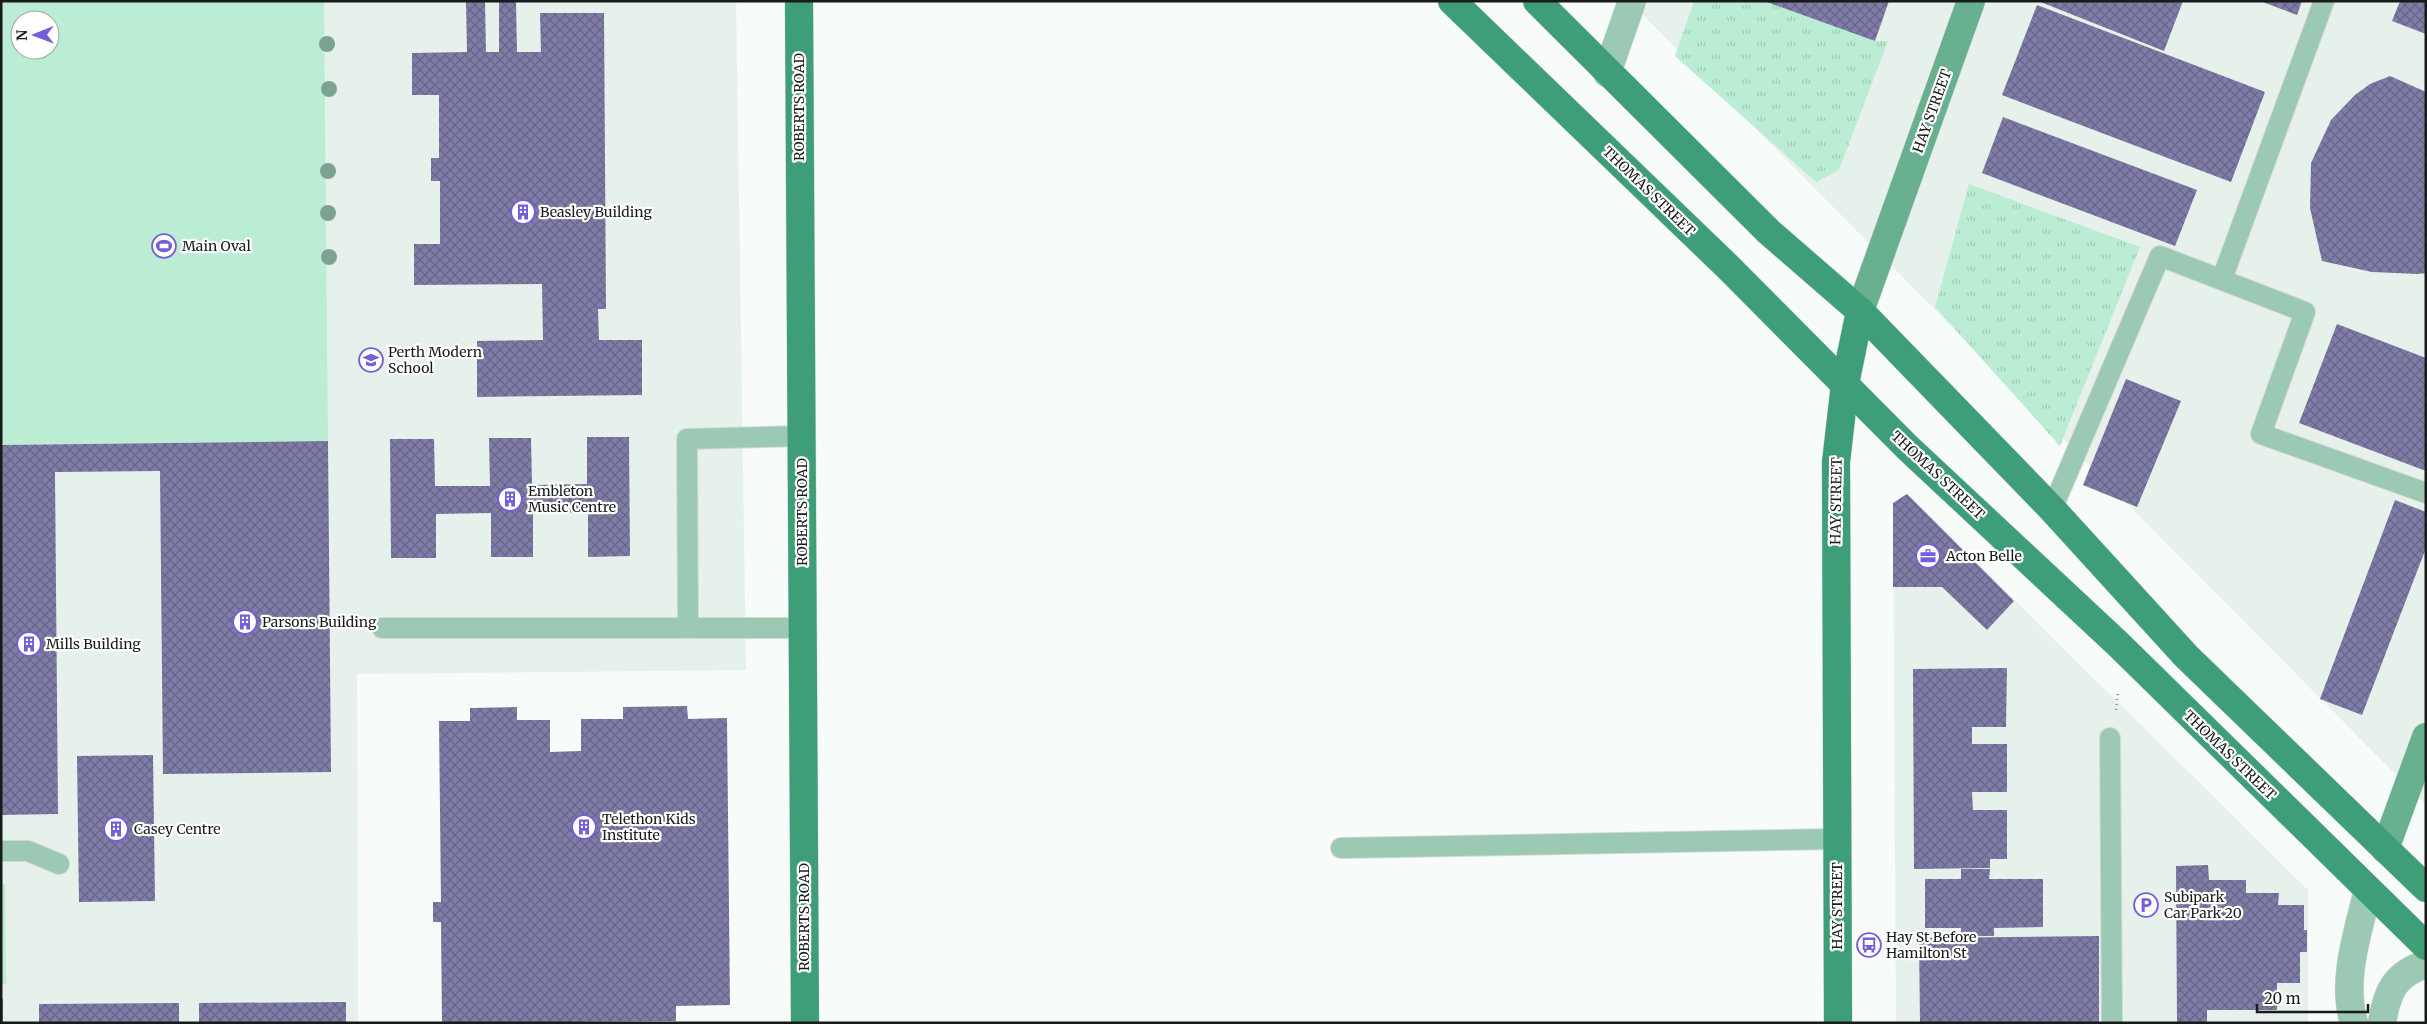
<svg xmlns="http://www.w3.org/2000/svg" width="2427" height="1024" font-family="Merriweather,serif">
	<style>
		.built { fill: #e6f1eb; fill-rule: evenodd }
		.green { fill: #bbedd5; fill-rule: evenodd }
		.park { fill: url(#park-tufts) }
		.building { fill: url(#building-cross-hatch) }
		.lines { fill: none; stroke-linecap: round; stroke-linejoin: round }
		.lane-casing { stroke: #d3d7d5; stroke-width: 22 }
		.street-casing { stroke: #d3d7d5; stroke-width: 29 }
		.secondary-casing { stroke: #d3d7d5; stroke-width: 29 }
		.primary-casing { stroke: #d3d7d5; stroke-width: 29 }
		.path { stroke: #929594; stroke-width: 3; stroke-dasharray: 1 4; stroke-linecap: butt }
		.lane { stroke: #9cc9b3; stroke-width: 20 }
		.street { stroke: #9cc9b3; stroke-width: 28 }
		.secondary { stroke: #69b090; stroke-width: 28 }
		.primary { stroke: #3e9e78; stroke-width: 28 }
		.tree { fill: #7ca294 }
		.labels { text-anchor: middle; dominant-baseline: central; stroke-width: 4.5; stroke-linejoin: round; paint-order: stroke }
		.street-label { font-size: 14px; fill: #191a1a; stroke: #fff }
		.poi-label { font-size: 14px; fill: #191a1a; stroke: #fff; text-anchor: start }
	</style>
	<defs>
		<pattern id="park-tufts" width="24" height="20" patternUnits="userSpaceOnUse" patternTransform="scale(1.25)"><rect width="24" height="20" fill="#bbedd5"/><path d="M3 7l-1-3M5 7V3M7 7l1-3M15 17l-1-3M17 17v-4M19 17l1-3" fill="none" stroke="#a0cbb6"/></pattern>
		<pattern id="building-cross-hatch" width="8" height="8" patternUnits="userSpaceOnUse" patternTransform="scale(1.25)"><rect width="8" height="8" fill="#7f7ca8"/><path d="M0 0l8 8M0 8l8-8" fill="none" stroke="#676588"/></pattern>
	</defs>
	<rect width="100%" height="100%" fill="#f7fbf9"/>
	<g class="built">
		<path d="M1,1H736L746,670L357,674L358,1023H1ZM20,20H50V50H20Z"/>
		<polygon points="1629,1 2426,1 2426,805"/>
		<polygon points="1907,494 2308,890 2308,1023 1896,1023 1893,503"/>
	</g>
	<g class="green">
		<path d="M1,1H324L328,441L1,445ZM20,20H50V50H20Z"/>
		<polygon points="1,884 5,884 6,984 1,984"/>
	</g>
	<g class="park">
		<polygon points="1694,1 1773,1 1875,41 1888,41 1839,170 1816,182 1675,56"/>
		<polygon points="1969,184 2140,247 2060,446 1935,307"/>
	</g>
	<g class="building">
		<polygon points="466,1 485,1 486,52 499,52 499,1 516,1 517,52 541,52 540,13 604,13 606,309 598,309 599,340 642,340 642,395 477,397 477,341 543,340 542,284 414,285 414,244 440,244 440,181 431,181 431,158 439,158 439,95 412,95 412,53 467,52"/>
		<polygon points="1764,1 1889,1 1875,41"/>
		<polygon points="2038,1 2183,1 2164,51"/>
		<polygon points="2260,1 2302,1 2297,15"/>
		<polygon points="2400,1 2426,1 2426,34 2392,21"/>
		<polygon points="2037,5 2265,92 2231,182 2002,95"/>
		<polygon points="2390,76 2426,92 2426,273 2418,274 2372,272 2322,261 2310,208 2311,163 2331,120 2355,95 2370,84"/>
		<polygon points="2003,117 2197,190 2175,246 1982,173"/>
		<polygon points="2337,324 2426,358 2426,471 2299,423"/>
		<polygon points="2126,379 2181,401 2137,507 2083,485"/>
		<polygon points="587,437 629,437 630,556 588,557 588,512 533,513 533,557 491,557 491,513 436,514 436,558 391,558 390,439 434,439 435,486 490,486 489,438 531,438 532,485 587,484"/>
		<polygon points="328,441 331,772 163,774 160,471 55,472 58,814 1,815 1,445"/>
		<polygon points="1907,494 2014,601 1987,630 1942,587 1893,587 1893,503"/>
		<polygon points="2395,500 2426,512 2426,548 2362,715 2320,699"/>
		<polygon points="2007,668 2006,727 1972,727 1972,744 2007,744 2007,792 1972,792 1973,810 2007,810 2007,859 1990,859 1990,868 1914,869 1913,669"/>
		<polygon points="687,706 688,719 727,718 730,1005 676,1006 676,1021 442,1023 441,922 433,922 433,902 441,902 439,721 470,721 470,708 517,707 517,720 550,720 550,752 581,751 581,719 623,719 623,707"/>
		<polygon points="153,755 155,901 79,902 77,756"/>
		<polygon points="2208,865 2209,880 2246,880 2246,893 2279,893 2278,905 2304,905 2304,930 2307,930 2307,952 2300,952 2300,983 2277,983 2277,1010 2207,1010 2207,1023 2177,1023 2176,866"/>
		<polygon points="1961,869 1990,869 1989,879 2043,879 2043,927 1994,928 1994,936 1961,936 1961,928 1925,928 1925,879 1961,879"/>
		<polygon points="2099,936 2099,1023 1920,1023 1919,938"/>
		<rect x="1" y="999" width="2" height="24"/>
		<polygon points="346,1002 346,1023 199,1023 199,1003"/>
		<polygon points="179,1003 179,1023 39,1023 39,1004"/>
	</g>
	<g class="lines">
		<g class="lane-casing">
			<g id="lane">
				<polyline points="2222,279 2324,1"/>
				<polyline points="2052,509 2160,256 2305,312 2261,434 2426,493"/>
				<polyline points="382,628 803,628"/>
				<polyline points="688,628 687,439 801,436"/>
				<polyline points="2110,738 2112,1023"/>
				<polyline points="1341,848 1837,839"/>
				<polyline points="1,851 28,851 59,864"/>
			</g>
		</g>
		<g class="street-casing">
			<g id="street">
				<polyline points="1607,73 1632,1"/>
				<path d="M2354,1023C2341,980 2358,932 2368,890"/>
				<path d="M2382,1023C2387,991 2395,974 2426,964"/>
			</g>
		</g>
		<g class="secondary-casing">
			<g id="secondary">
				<polyline points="1860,311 1971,1"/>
				<polyline points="2385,849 2426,737"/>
			</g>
		</g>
		<g class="primary-casing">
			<g id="primary">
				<polyline points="799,1 805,1023"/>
				<polyline points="1452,1 1728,267 1908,448 2118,644 2426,946"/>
				<polyline points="1537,1 1769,232 1860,311 2052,509 2186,656 2426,888"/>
				<polyline points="1838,1023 1836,462 1845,384 1860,311"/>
			</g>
		</g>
		<polyline class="path" points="2116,710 2118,691"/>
		<use href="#lane" class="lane"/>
		<use href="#street" class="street"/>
		<use href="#secondary" class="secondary"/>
		<use href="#primary" class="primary"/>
	</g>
	<g class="tree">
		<circle cx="327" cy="44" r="8"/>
		<circle cx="329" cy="89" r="8"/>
		<circle cx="328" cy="171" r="8"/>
		<circle cx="328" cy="213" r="8"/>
		<circle cx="329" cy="257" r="8"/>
	</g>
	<defs>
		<g id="building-ring" transform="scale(1.25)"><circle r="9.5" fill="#fff" stroke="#735fd9" stroke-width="1.5"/><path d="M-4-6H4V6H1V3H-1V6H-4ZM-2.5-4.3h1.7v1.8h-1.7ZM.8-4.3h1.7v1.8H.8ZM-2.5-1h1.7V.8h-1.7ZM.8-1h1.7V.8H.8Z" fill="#735fd9"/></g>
		<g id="stadium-ring" transform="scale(1.25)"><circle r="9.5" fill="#fff" stroke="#735fd9" stroke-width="1.5"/><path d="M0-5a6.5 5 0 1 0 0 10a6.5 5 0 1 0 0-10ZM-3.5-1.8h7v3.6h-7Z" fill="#735fd9"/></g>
		<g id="school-ring" transform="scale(1.25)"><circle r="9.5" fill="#fff" stroke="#735fd9" stroke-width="1.5"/><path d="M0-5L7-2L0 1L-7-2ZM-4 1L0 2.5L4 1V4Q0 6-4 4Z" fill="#735fd9"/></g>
		<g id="office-ring" transform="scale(1.25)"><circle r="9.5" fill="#fff" stroke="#735fd9" stroke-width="1.5"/><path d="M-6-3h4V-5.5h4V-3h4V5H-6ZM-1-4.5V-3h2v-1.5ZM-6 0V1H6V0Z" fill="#735fd9"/></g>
		<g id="parking-ring" transform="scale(1.25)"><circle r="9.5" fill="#fff" stroke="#735fd9" stroke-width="1.5"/><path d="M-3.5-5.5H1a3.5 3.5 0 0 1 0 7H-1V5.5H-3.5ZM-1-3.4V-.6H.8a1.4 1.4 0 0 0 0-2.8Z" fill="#735fd9"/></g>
		<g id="bus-ring" transform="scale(1.25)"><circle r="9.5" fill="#fff" stroke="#735fd9" stroke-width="1.5"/><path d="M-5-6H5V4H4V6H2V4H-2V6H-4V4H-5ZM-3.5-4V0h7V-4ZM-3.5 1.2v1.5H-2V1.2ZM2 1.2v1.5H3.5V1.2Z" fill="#735fd9"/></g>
	</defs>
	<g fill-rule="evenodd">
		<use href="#building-ring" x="523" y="212"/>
		<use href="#stadium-ring" x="164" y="246"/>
		<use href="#school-ring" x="371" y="360"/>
		<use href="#building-ring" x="510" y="499"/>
		<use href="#office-ring" x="1928" y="556"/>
		<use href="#building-ring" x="245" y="622"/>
		<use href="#building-ring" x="29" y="644"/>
		<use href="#building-ring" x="584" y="827"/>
		<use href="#building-ring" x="116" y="829"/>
		<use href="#parking-ring" x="2146" y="905"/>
		<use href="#bus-ring" x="1869" y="945"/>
	</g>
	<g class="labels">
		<g class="street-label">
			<text transform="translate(799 107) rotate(-90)">ROBERTS ROAD</text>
			<text transform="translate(1932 111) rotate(-70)">HAY STREET</text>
			<text transform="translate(1649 191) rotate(44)">THOMAS STREET</text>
			<text transform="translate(1938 475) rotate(43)">THOMAS STREET</text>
			<text transform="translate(1836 501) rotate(-89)">HAY STREET</text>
			<text transform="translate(802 512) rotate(-90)">ROBERTS ROAD</text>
			<text transform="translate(2230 755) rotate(44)">THOMAS STREET</text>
			<text transform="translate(1837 906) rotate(-90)">HAY STREET</text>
			<text transform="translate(804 917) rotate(-90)">ROBERTS ROAD</text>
		</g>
		<g class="poi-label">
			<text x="540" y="212">Beasley Building</text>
			<text x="182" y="246">Main Oval</text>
			<text x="388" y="352">Perth Modern<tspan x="388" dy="16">School</tspan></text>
			<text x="528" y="491">Embleton<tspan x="528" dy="16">Music Centre</tspan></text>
			<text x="1946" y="556">Acton Belle</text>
			<text x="262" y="622">Parsons Building</text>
			<text x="46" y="644">Mills Building</text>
			<text x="602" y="819">Telethon Kids<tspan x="602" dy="16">Institute</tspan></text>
			<text x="134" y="829">Casey Centre</text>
			<text x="2164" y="897">Subipark<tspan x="2164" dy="16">Car Park 20</tspan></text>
			<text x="1886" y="937">Hay St Before<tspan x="1886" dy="16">Hamilton St</tspan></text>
		</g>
	</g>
	<rect width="2427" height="1024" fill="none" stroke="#191a1a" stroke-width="5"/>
	<g transform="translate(35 35) rotate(269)"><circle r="24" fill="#ffffff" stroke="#a3a3a3"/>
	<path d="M0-4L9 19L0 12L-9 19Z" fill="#735fd9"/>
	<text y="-8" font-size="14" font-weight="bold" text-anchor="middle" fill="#191a1a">N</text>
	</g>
	<path d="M2257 1004v8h111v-8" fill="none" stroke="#191a1a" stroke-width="2.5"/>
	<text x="2264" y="1004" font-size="15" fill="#191a1a" stroke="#ffffff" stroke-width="4" paint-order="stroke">20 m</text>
</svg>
